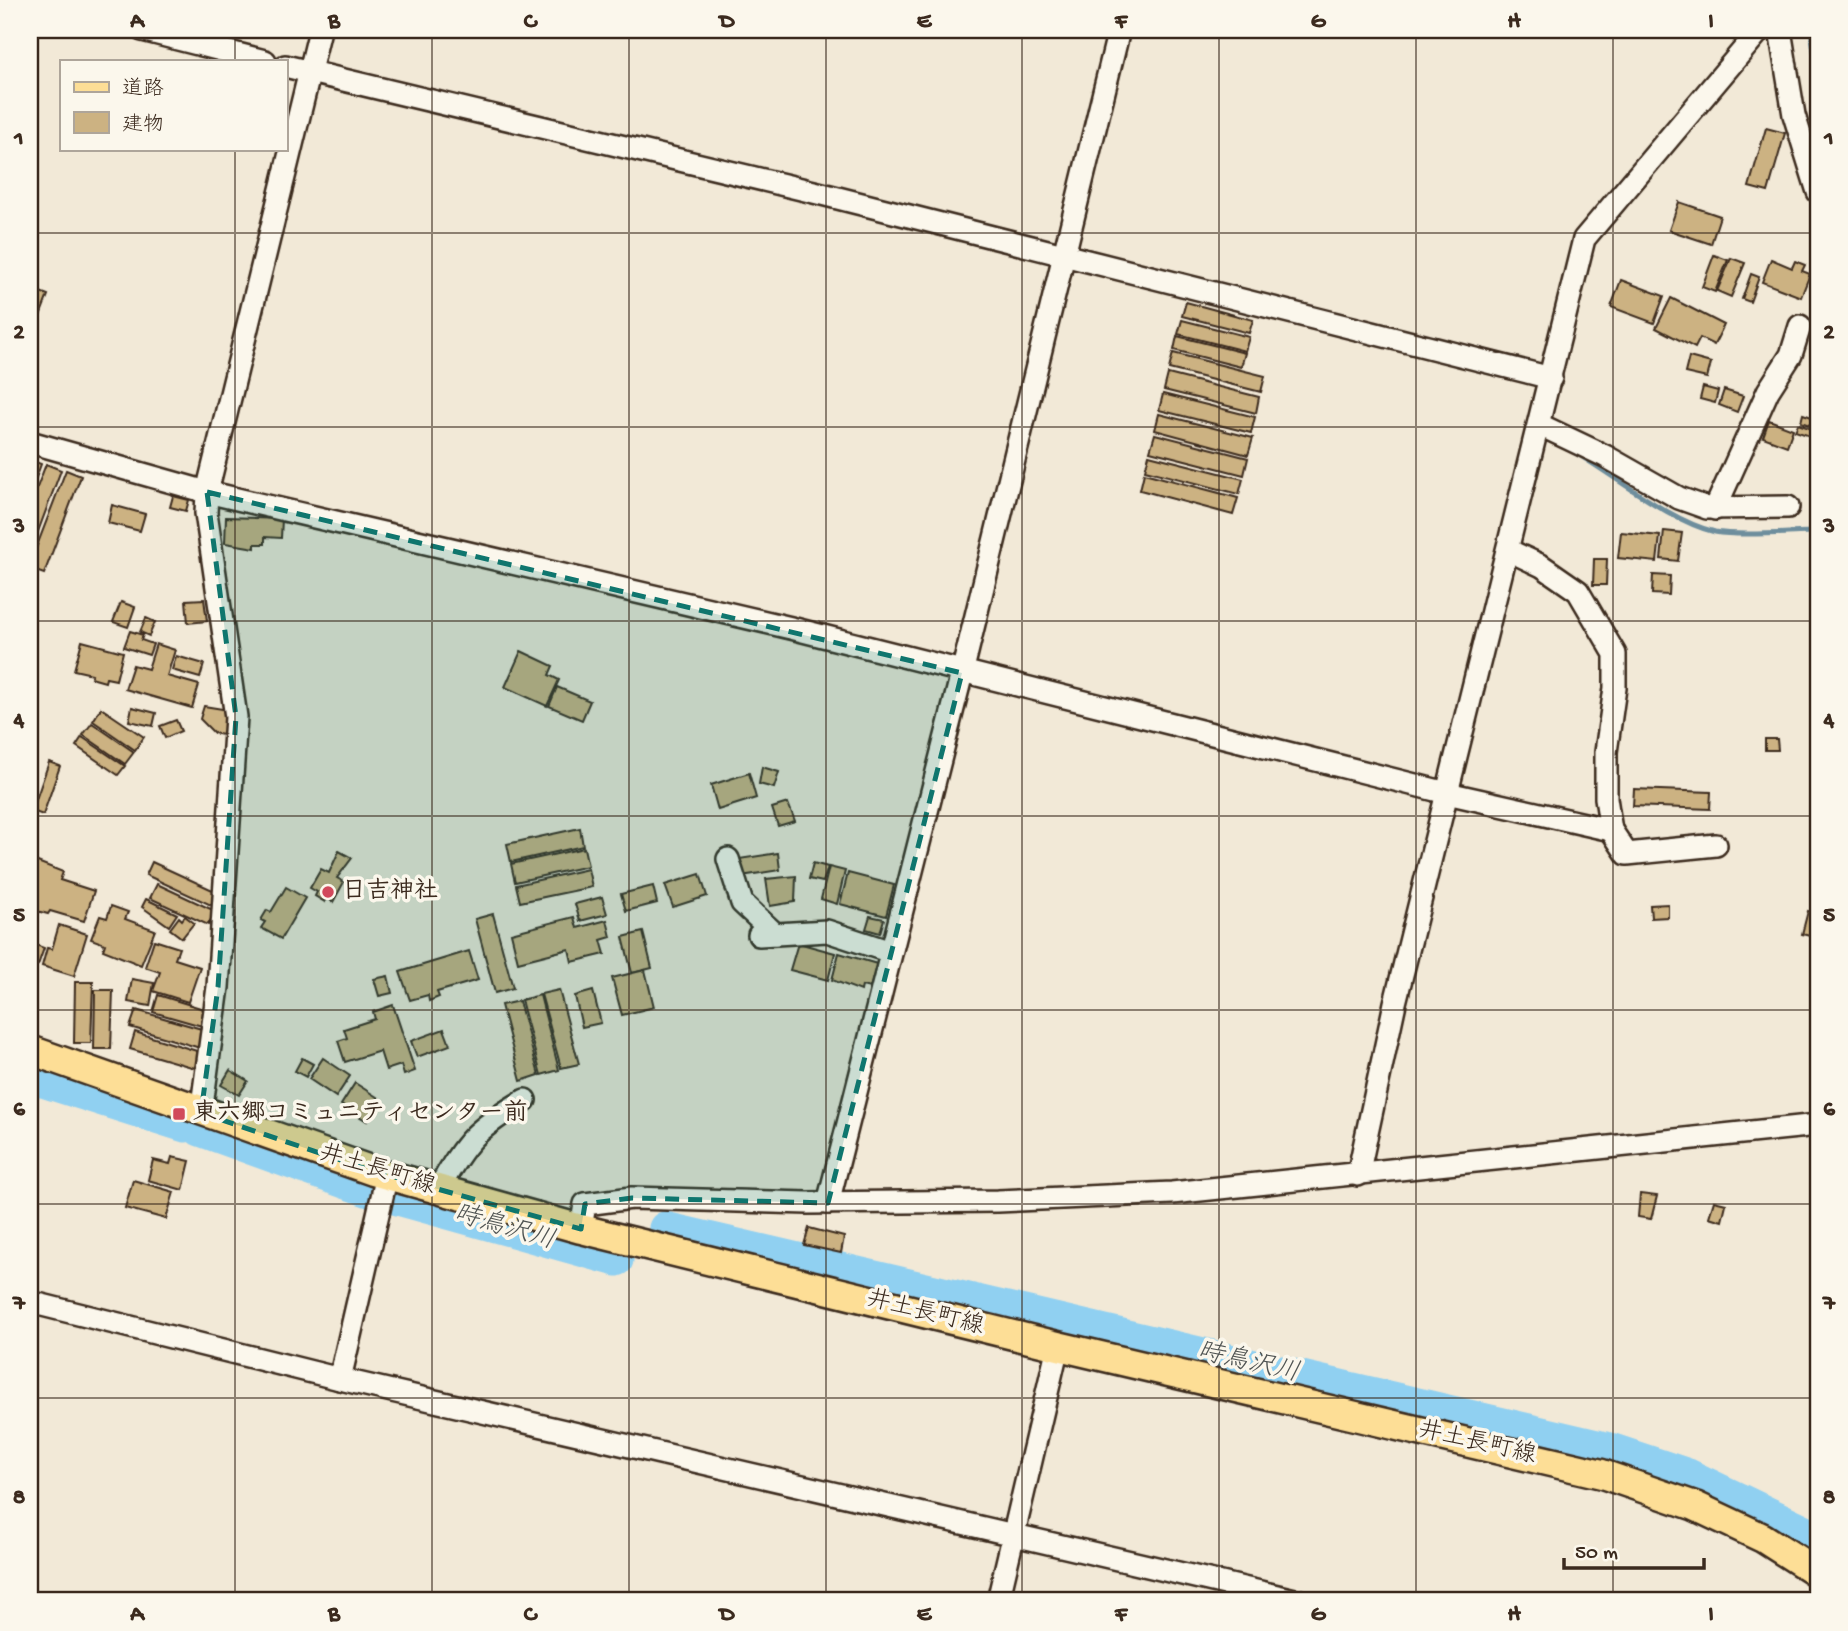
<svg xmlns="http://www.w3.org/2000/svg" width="1848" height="1631" font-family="'Gochi Hand','Klee One',sans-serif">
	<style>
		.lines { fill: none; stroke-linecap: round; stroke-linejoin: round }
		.stream { stroke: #6e8e9d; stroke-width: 5 }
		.river { stroke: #90d0f1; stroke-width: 33 }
		.building { fill: #ccb282; stroke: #3b2a1e; stroke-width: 2 }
		.minor-casing { stroke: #3b2a1e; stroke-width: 26 }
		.major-casing { stroke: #3b2a1e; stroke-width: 33 }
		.minor { stroke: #fbf7ec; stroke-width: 21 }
		.major { stroke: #fdde96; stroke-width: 28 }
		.marked { fill: #0f766e; fill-opacity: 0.2; stroke: #0f766e; stroke-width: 5; stroke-dasharray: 14 9; stroke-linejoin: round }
		.grid { fill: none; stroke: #3b2a1e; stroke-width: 2; stroke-opacity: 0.55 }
		.poi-dot { fill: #d1495b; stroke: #fbf7ec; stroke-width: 2.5 }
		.labels { text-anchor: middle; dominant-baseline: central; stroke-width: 7; stroke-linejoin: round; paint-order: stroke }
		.poi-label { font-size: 24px; font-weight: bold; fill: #3b2a1e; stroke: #fbf7ec; text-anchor: start }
		.street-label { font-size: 24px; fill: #3b2a1e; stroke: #fbf7ec }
		.water-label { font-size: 26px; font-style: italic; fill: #505453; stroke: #fbf7ec }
		.neatline { fill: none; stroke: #3b2a1e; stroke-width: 2.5 }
		.grid-label { font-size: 23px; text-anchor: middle; font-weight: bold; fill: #3b2a1e }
	</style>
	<rect width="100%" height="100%" fill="#f2e9d7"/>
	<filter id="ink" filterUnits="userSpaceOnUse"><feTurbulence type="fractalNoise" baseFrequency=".0143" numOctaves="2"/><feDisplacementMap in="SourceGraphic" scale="14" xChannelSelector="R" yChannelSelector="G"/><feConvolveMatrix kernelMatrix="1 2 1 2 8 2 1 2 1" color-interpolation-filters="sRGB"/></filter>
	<g filter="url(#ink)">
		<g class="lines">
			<g class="stream">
				<polyline points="1811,30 1818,77"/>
				<path d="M1574,452C1616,476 1669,521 1715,532C1739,537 1792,532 1818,532"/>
			</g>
			<g class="river">
				<polyline points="30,1077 185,1126"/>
				<polyline points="200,1130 372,1192"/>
				<polyline points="391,1197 617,1260"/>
				<polyline points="665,1228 1610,1449 1688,1475 1818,1537"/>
			</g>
		</g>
		<g class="building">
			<polygon points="1766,128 1785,133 1768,192 1749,187"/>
			<polygon points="1679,202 1720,216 1711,244 1669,230"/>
			<polygon points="1714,255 1728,260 1715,292 1702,287"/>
			<polygon points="1731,258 1745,263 1731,297 1717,291"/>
			<polygon points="1771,259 1792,268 1795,261 1805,265 1802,271 1810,274 1801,297 1762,282"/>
			<polygon points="1751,274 1759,277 1750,302 1742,299"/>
			<polygon points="1621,280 1664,296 1654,323 1611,307"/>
			<polygon points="30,288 48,295 40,316 30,312"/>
			<polygon points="1671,298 1724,325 1714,345 1700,338 1695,348 1656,328"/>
			<polygon points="1186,302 1253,320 1249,333 1182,316"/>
			<polygon points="1182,320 1249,337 1245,351 1178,334"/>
			<polygon points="1177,336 1245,353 1241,367 1174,350"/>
			<polygon points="1173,353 1265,376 1261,392 1169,369"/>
			<polygon points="1689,357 1711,363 1707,378 1685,373"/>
			<polygon points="1168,374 1259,397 1256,413 1164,390"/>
			<polygon points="1703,387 1718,391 1715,403 1700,399"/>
			<polygon points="1724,390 1743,396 1737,412 1719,405"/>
			<polygon points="1163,394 1255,417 1251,433 1159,410"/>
			<polygon points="1159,414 1253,438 1248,455 1155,430"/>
			<polygon points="1803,414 1818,419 1818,428 1801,422"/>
			<polygon points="1769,420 1793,429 1787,446 1763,437"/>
			<polygon points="1798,424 1818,431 1816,438 1795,431"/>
			<polygon points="1155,434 1248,458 1244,475 1150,451"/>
			<polygon points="1149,455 1243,479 1239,494 1145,470"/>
			<polygon points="30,460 41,464 30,494"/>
			<polygon points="46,464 61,470 30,553 30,506"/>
			<polygon points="66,470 81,476 44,574 30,569 30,564"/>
			<polygon points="1144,473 1238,498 1233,515 1140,490"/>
			<polygon points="173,496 189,500 186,511 170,507"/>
			<polygon points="112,505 145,514 140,531 108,523"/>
			<polygon points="226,517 282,519 281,538 265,537 265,544 255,544 255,548 225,543"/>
			<polygon points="1664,531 1682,533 1678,561 1661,559"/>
			<polygon points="1621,532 1660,536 1657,562 1618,558"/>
			<polygon points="1594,559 1607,559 1606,585 1593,585"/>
			<polygon points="1653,575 1670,576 1669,595 1652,594"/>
			<polygon points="204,599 207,621 188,623 186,600"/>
			<polygon points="121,602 135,607 128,627 113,622"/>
			<polygon points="146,618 155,622 149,636 140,632"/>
			<polygon points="130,631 143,635 141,640 153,644 149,655 124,647"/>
			<polygon points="82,641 123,652 116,680 106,678 105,682 91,678 92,674 74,670"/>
			<polygon points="156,644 175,650 167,676 199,685 192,708 125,689 133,665 148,669"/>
			<polygon points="521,651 553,666 549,675 559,680 547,706 505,687"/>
			<polygon points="176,656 204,664 200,678 172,670"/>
			<polygon points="557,687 590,701 582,720 549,706"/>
			<polygon points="204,706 229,710 227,736 214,733 200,719"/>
			<polygon points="132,707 156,713 153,726 129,721"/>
			<polygon points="101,708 144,737 135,750 93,721"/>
			<polygon points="176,720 181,731 165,738 160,726"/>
			<polygon points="92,723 134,752 125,764 83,735"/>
			<polygon points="82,737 125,766 118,775 76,746"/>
			<polygon points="1765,739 1777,739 1778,750 1765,750"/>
			<polygon points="49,762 60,766 43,815 32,811"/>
			<polygon points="762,767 779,772 774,788 759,784"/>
			<polygon points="749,773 756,798 718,810 711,785"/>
			<polygon points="1634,789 1711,792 1710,809 1633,806"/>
			<polygon points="788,803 795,821 778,826 772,808"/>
			<polygon points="580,828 583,846 511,862 507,844"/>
			<polygon points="584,848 588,866 515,882 511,864"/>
			<polygon points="339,851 352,858 337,878 344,882 333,902 327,898 325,902 315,896 317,892 310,888 321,869 329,873"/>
			<polygon points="778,853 780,870 741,876 739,859"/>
			<polygon points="30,859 63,872 60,880 94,891 84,921 50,911 48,914 37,911 35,917 30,915"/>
			<polygon points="152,862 217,892 211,905 146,875"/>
			<polygon points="813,863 828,867 823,882 809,879"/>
			<polygon points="829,867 845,871 837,904 821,899"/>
			<polygon points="588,869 592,887 520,902 516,885"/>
			<polygon points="848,873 894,885 886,916 840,904"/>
			<polygon points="700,874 707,896 673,907 665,885"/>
			<polygon points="796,876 795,902 770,906 766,879"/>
			<polygon points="157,884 215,911 208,925 150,898"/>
			<polygon points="653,886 657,903 626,911 621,894"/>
			<polygon points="286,887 305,898 281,939 261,928 265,922 261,920 267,910 271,912"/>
			<polygon points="602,897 607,914 580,921 575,904"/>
			<polygon points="146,899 177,914 169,926 142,907"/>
			<polygon points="1668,904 1668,917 1651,918 1650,905"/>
			<polygon points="111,906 128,912 125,919 155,930 141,965 103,950 105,944 91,939 100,916 107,918"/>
			<polygon points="1808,911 1818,913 1818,938 1802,934"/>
			<polygon points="493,914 513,988 495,993 475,919"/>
			<polygon points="185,916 194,923 182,938 170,929 179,917 182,920"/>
			<polygon points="870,916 884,919 880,933 866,929"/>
			<polygon points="574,917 577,928 607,920 611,937 601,940 605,954 572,962 569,949 518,962 511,933"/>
			<polygon points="59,925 87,934 74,976 42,966 47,948 52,949"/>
			<polygon points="643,932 652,968 632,973 623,937"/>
			<polygon points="154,940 179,948 175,959 200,967 188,1002 153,991 160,972 145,967"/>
			<polygon points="798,943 835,953 828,980 790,970"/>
			<polygon points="33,944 44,948 38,965 30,962"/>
			<polygon points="469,951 478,980 437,992 439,997 429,1001 428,995 410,1000 400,972"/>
			<polygon points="839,953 877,964 870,988 862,986 861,991 832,980"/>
			<polygon points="645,970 654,1007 622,1015 612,978"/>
			<polygon points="388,976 392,993 379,996 374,979"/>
			<polygon points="132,979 154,983 150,1006 128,1002"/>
			<polygon points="75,982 93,982 91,1043 74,1043"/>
			<polygon points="95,990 113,990 111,1049 94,1049"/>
			<polygon points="559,990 579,1064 561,1068 541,994"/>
			<polygon points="593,991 601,1023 582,1027 575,996"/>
			<polygon points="158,995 207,1010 202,1026 153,1012"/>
			<polygon points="540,995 559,1070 541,1075 521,1000"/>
			<polygon points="519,1001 539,1075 521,1081 501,1005"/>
			<polygon points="393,1005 415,1071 404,1075 401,1065 386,1070 380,1051 345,1062 338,1041 347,1038 344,1029 375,1019 373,1012"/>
			<polygon points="136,1010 205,1030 200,1048 130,1027"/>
			<polygon points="444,1029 450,1045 417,1057 411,1041"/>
			<polygon points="135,1032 200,1052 195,1068 130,1049"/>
			<polygon points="302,1058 313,1064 306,1077 295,1071"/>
			<polygon points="323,1058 350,1076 336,1097 309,1079"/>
			<polygon points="230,1070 248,1081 239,1095 221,1085"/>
			<polygon points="355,1083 380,1099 367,1121 341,1105"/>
			<polygon points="172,1157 190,1161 183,1190 148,1180 153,1160 170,1164"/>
			<polygon points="133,1180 174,1192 166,1219 125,1208"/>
			<polygon points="1640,1194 1657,1196 1651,1219 1638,1217"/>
			<polygon points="1714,1201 1726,1204 1722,1221 1709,1217"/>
			<polygon points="809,1228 844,1237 841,1253 804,1245"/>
		</g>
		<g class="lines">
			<g class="minor-casing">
				<g id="minor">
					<polyline points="142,30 265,61"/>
					<polyline points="1780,30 1794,115 1818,192"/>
					<polyline points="285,66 818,193 1551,378"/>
					<polyline points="1540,425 1605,456 1679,498 1707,508 1788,507"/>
					<polyline points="30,442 207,492 791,628 1447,793 1611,830 1606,798 1606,752 1615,688 1615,654 1578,591 1542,566 1508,550"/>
					<polyline points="1715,509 1768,391 1791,355 1800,326"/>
					<polyline points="1611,830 1627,854 1716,845"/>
					<polyline points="728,859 742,903 775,934"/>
					<polyline points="759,935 827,931 891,952"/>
					<polyline points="201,1113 218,987 236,717 206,513 207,492 320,30"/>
					<polyline points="1358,1175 1395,1003 1584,239 1760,30"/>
					<path d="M438,1190C466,1140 476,1129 525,1100"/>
					<polyline points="828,1203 962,673 1119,30"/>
					<polyline points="581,1229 585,1204 632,1198 808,1203 998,1201 1172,1193 1818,1125"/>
					<polyline points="30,1302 340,1379 1299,1601"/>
					<polyline points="340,1379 387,1175"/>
					<polyline points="998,1601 1058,1346"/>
				</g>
			</g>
			<g class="major-casing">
				<polyline id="major" points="30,1050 373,1171 581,1229 1058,1346 1602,1474 1695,1506 1763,1538 1818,1573"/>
			</g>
			<use href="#minor" class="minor"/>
			<use href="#major" class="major"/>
		</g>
	</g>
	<path class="marked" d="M207,492L962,673L828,1203L632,1198L585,1204L581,1229L373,1171L201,1113L218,987L236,717Z"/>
	<path class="grid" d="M235,30V61M432,30V1601M629,30V1601M826,30V1601M1022,30V1601M1219,30V1601M1416,30V1601M1613,30V1601M235,149V1601M30,233H1818M30,427H1818M30,621H1818M30,816H1818M30,1010H1818M30,1204H1818M30,1398H1818"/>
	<g class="poi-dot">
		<circle cx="328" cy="892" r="7"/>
		<rect x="172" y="1107" width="14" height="14" rx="3.5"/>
	</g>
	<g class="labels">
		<g class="poi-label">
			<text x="342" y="892">日吉神社</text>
			<text x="193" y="1114">東六郷コミュニティセンター前</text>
		</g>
		<g class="street-label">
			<text transform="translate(377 1171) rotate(17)">井土長町線</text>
			<text transform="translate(925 1314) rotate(14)">井土長町線</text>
			<text transform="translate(1477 1444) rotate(13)">井土長町線</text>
		</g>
		<g class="water-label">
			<text transform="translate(504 1229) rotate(16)">時鳥沢川</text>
			<text transform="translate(1248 1364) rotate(13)">時鳥沢川</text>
		</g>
	</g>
	<rect width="1848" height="1631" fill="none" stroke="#fbf7ec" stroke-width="77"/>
	<rect x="60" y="60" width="228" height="91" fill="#fbf7ec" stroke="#aea59a" stroke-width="2"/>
	<rect x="74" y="82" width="35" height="10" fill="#fdde96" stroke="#aea59a" stroke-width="2"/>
	<text x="122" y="94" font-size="21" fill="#3b2a1e">道路</text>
	<rect x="74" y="112" width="35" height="21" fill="#ccb282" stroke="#aea59a" stroke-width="2"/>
	<text x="122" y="130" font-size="21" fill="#3b2a1e">建物</text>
	<path d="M1564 1558v10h140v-10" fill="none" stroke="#3b2a1e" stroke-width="3.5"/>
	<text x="1575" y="1558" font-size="21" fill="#3b2a1e" stroke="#fbf7ec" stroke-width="5" paint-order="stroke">50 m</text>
	<rect x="38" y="38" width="1772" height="1554" class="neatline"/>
	<g class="grid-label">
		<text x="137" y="27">A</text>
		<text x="334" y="27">B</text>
		<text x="530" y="27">C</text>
		<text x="727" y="27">D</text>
		<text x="924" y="27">E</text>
		<text x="1121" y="27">F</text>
		<text x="1318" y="27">G</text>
		<text x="1514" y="27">H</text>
		<text x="1711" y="27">I</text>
		<text x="19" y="144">1</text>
		<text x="1829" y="144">1</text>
		<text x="19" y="338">2</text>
		<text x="1829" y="338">2</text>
		<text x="19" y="532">3</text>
		<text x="1829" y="532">3</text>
		<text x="19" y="726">4</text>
		<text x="1829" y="726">4</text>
		<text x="19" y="921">5</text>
		<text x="1829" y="921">5</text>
		<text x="19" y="1115">6</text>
		<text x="1829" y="1115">6</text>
		<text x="19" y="1309">7</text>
		<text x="1829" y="1309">7</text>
		<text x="19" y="1503">8</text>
		<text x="1829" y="1503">8</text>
		<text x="137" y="1620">A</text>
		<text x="334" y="1620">B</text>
		<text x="530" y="1620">C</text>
		<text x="727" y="1620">D</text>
		<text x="924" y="1620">E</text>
		<text x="1121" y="1620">F</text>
		<text x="1318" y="1620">G</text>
		<text x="1514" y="1620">H</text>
		<text x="1711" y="1620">I</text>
	</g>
</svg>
